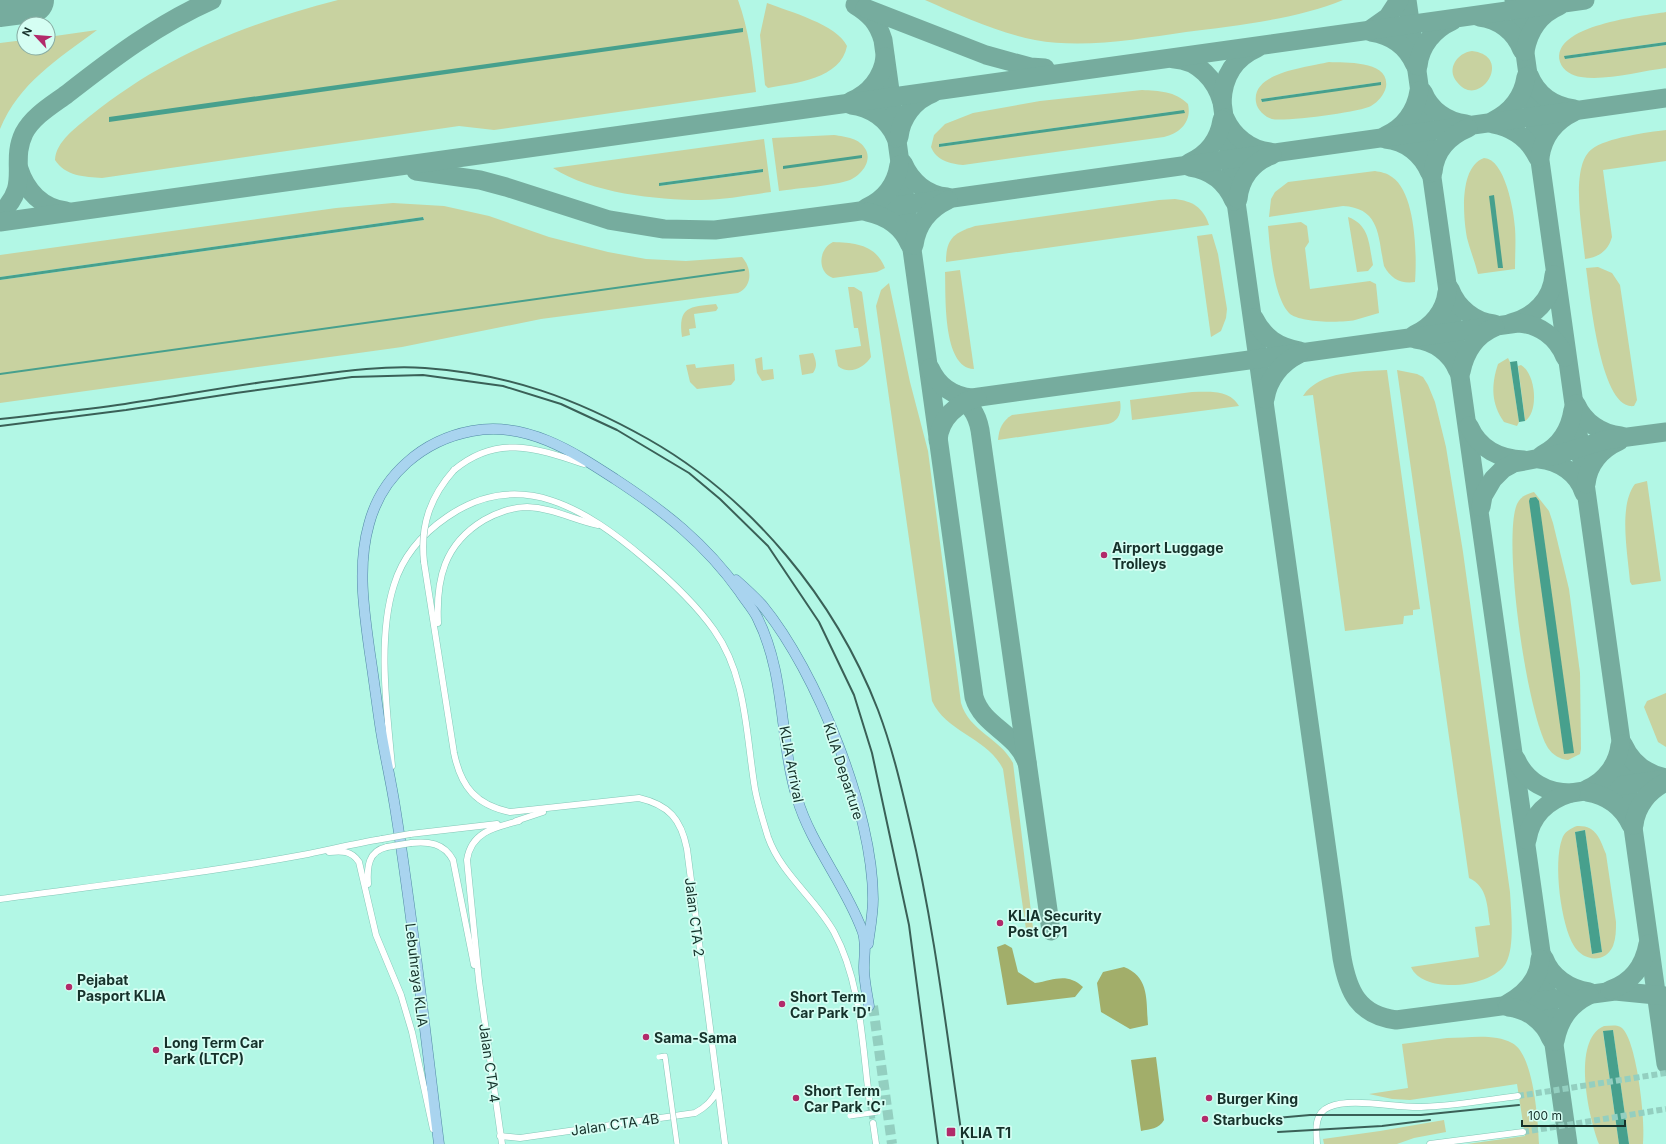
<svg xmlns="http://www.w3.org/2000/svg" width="1666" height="1144" font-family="Inter,sans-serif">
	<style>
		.green { fill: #c8d2a0; fill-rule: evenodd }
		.forest { fill: #a2ae6a }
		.water { fill: #47a08d }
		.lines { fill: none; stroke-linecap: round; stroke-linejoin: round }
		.stream { stroke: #47a08d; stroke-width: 2 }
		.taxiway { stroke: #76ac9e; stroke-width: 19 }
		.runway { stroke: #76ac9e; stroke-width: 46 }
		.minor-tunnel { stroke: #93cfc0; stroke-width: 6; stroke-dasharray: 6 3; stroke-linecap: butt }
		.primary-tunnel { stroke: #93cfc0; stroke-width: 10; stroke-dasharray: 10 5; stroke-linecap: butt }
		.minor-casing { stroke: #84c7b7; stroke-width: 7 }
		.primary-casing { stroke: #5089a4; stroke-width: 11 }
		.minor { stroke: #fff; stroke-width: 6 }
		.primary { stroke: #a9d4ef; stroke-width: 10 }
		.rail { stroke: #3a6057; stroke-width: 2 }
		.pedestrian-bridge-casing { stroke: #84c7b7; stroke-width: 6; stroke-linecap: butt }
		.minor-bridge-casing { stroke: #84c7b7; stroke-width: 7; stroke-linecap: butt }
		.pedestrian-bridge { stroke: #fff; stroke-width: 5 }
		.minor-bridge { stroke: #fff; stroke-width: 6 }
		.poi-dot { fill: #b22a6a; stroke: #d5fef3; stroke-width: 1.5 }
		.labels { text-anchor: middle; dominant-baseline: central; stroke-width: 3.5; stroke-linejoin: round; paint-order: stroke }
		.poi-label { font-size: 14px; font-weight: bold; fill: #15312a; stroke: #d5fef3; text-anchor: start }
		.street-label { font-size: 14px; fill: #15312a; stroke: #d5fef3 }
	</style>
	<rect width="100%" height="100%" fill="#b2f7e5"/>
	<g class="green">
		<path d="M338,0H738C749,30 752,60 756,92L494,130L459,126L102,178C85,177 65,176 55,160C56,141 77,127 90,116C166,55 245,24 338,0Z"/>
		<path d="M925,0H1343C1298,19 1234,26 1186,32C1137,39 1084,49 1035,40C996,32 961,16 925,0Z"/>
		<path d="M767,3C788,11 838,25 847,46C841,79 795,83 768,88L765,85L760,35Z"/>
		<path d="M1666,12V42L1565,56V59L1666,45V68C1641,71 1606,81 1581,77C1573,76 1563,71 1560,62C1550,25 1643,16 1666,12Z"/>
		<path d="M97,30C58,59 19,83 0,129V43L24,40V48H48V37Z"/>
		<path d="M1472,51C1515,56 1479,111 1457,82C1446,69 1457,53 1472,51Z"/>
		<path d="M1329,62C1346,63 1390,60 1386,87C1384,95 1378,102 1371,106C1361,112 1284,122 1272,119C1265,117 1257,110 1256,102C1251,72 1309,67 1329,62ZM1381,82L1262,102L1261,99Z"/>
		<path d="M1142,90C1159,91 1175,91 1188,104C1192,122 1180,133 1164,137L963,165C950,164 936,160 931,147L934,135L945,124L973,113L1040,101ZM1184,110L939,147V144Z"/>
		<path d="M1666,130V161L1603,170L1612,237C1608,251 1599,257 1585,259C1583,233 1569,166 1592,149C1606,138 1648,132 1666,130Z"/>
		<path d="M834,135C846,137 860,138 866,150C872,162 861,175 850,180C834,186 798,188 779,191L772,138Z"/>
		<path d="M764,139L771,192C748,195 724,200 701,200C656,200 591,193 553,168ZM762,169L763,172L659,186V183Z"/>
		<path d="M1484,158C1505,159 1514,211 1515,228C1516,241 1515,255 1515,269L1478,274C1475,262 1470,250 1467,238C1463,216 1459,167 1484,158Z"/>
		<path d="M1375,171C1381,172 1387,173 1392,177C1416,193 1417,256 1415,282C1401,284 1391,279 1384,266C1378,238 1381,208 1343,206L1269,217L1271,199L1275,192L1288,182Z"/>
		<path d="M1175,199C1192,201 1203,207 1209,225L946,262C946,238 954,233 975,226L1159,200Z"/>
		<path d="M393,203L444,206L489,216L549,237L608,252L646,259L686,261L742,257C752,268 753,286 738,293L541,319L402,347L0,403V280L424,220L423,217L0,277V255L336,208Z"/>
		<path d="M1348,217C1370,225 1369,245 1373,265L1368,271L1357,272Z"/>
		<path d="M1301,222L1307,226L1309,242L1305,248L1310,289L1370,281L1376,284L1379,313C1371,315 1363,318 1355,320C1342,323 1299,323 1289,313C1273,295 1270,249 1268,226Z"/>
		<polygon points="1212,234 1218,254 1227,309 1226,318 1221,331 1211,337 1197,236"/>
		<path d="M833,242C855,243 875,244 885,268L877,272L833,278C817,273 818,249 833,242Z"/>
		<path d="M1598,267L1612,273L1620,285L1637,400L1634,406C1600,411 1590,293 1586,268Z"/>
		<path d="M960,270L974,369C942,368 946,294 945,272Z"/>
		<path d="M889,283L910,382L928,451L961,703C969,731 1000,738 1013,763L1033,928L1026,929L1003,769C988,738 946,732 932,701L876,306L881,290Z"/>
		<path d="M848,287H854L862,292L871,357C865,367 849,376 838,366L835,350L861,346L858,328H854Z"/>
		<path d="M716,304L718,308L716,311L694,314L696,328L689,329L690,335L682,337C678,306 689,307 716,304Z"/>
		<path d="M813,353C816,361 818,366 813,373L802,375L799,355Z"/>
		<polygon points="762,357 763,370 773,369 774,379 762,381 757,373 755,359"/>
		<path d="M1508,358L1510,362L1519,422L1517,426L1504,422C1491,404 1491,385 1498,364Z"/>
		<polygon points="695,364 696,368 734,364 735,380 731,385 697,389 690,382 686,365"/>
		<path d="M1521,365C1536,374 1539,412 1525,421L1518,366Z"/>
		<path d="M1387,370L1420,609L1413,610V615L1404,616L1403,624L1345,631L1313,395L1303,396C1319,371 1361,371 1387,370Z"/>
		<path d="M1397,370L1417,374L1423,377L1428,385L1435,402L1446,447L1463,552L1510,892C1511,911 1515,946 1506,963C1492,988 1423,995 1411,967L1479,957L1475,927L1490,925C1487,906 1488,887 1469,878Z"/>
		<path d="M1192,392C1209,392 1229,389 1239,406L1132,420L1130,400Z"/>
		<path d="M1120,401C1122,412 1119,421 1108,424L998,440C999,429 1002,421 1012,415Z"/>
		<path d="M1647,481L1661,581L1632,585L1630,582C1628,555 1618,506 1635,484Z"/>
		<path d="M1534,492L1549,511L1553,523L1569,589L1580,673L1581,749L1580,754L1568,760C1559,759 1553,755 1548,748C1527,715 1502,539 1517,504C1521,496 1527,494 1534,492Z"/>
		<polygon points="1666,693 1666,747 1658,742 1644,707 1647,701"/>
		<path d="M1577,826C1596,825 1600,839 1606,854L1616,922C1616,930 1616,938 1613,946C1605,964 1583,961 1574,946C1561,925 1553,863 1562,839C1564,832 1571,828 1577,826ZM1585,830L1602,952L1592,954L1575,832Z"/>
		<path d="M1604,1026C1610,1026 1617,1024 1622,1028C1637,1041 1646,1124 1643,1144H1629L1613,1030L1603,1032L1619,1144H1599C1589,1118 1571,1040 1604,1026Z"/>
		<path d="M1447,1038C1467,1038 1494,1033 1512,1043C1534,1054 1538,1121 1539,1144H1467L1525,1136L1517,1084L1410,1100L1392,1099L1369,1094L1408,1088L1402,1044Z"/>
		<polygon points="1444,1120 1446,1132 1414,1138 1397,1144 1324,1144 1323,1139 1380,1131"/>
	</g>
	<g class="forest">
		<path d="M1005,944L1012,948L1018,972L1035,983C1054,980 1067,972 1083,987L1075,997L1007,1005L997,947Z"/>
		<path d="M1124,967C1150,977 1146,1001 1148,1025L1130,1029L1101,1012L1097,983L1103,972Z"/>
		<path d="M1156,1057L1164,1120C1159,1129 1150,1129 1141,1131L1131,1060Z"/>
	</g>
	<g class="water">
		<polygon points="743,28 743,32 109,122 109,117"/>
		<polygon points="1666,42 1666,45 1565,59 1564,56"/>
		<polygon points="1381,82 1381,85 1262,102 1261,99"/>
		<polygon points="1184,110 1185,113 939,147 939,144"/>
		<polygon points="862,155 862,158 783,169 783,166"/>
		<polygon points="763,169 763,172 659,186 659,183"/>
		<polygon points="1494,195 1503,268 1498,268 1489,196"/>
		<polygon points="423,217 424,220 0,280 0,277"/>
		<polygon points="1517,361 1525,421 1519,422 1510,362"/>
		<polygon points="1536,497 1539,501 1574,753 1564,754 1529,501 1530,498"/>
		<polygon points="1585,830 1602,952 1592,954 1575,832"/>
		<polygon points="1613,1030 1629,1144 1619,1144 1603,1031"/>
	</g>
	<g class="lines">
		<polyline class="stream" points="0,374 744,270"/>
		<g class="taxiway">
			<polyline points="1407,0 1568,1144"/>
			<polyline points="1514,0 1519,10 1666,1064"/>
			<path d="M855,5C870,14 878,23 883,40L974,697C983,727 1016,732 1027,763"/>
			<polyline points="865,8 986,55 1030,67 1045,68"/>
			<path d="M1479,17C1499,19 1515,32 1522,50"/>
			<polyline points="1371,29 1388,17 1399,0"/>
			<path d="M1371,32C1391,35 1407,46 1415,65"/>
			<path d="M1525,51C1529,30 1540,14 1559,6"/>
			<path d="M1174,59C1198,60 1216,80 1222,102L1342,958C1348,991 1358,1015 1396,1020L1615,991L1666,996"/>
			<path d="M1418,66C1420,46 1434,29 1452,21"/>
			<path d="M1529,75C1537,95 1554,106 1574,109"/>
			<path d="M1423,92C1430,110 1447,122 1466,124"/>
			<path d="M851,101C869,94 883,77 885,57"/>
			<path d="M1222,102C1223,77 1234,58 1257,48"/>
			<path d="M851,105C870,107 888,119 896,138"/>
			<path d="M1225,118C1233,136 1250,150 1270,152"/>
			<path d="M1493,121C1511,112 1523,97 1526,77"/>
			<path d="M1493,124C1514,128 1529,139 1538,158"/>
			<path d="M1385,136C1404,128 1416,111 1419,91"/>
			<path d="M899,137C901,118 914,100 933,93"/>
			<path d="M1385,139C1406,141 1422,154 1430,173"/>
			<path d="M1540,157C1543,137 1555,121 1574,112"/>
			<path d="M903,163C911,182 927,195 947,197"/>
			<path d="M1189,163C1207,155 1219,140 1222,120"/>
			<path d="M1190,167C1210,170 1226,182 1234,201"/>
			<path d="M19,169C26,191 42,208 66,211"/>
			<polyline points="416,171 480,180 506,187 609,220 664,229 715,230 853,212 1666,98"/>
			<path d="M1433,172C1435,151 1449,136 1468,128"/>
			<path d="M1238,199C1240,179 1252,162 1272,155"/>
			<path d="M866,208C884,200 896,185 899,165"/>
			<path d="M867,212C886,216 902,226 910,245"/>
			<path d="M0,214C32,184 9,164 24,133C33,116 52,105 67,94C113,58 158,24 212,0"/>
			<polyline points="0,222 1585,0"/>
			<path d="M914,245C917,224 929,209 948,200"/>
			<path d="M1450,289C1457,308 1475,322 1494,324"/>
			<path d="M1254,318C1264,338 1278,347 1300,351"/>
			<path d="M1511,323C1534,317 1552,300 1554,275"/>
			<path d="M1414,335C1432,327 1445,311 1447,292"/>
			<path d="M1415,339C1434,341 1451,353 1458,371"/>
			<path d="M930,368C938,386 953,396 972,398L1518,323C1539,324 1557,337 1565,357"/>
			<path d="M1461,372C1465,352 1476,335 1495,327"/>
			<path d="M955,394C969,403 977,413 980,430L1051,931"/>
			<path d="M1265,399C1268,379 1281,363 1299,354"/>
			<path d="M1576,404C1584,422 1601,434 1621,436"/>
			<path d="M1469,426C1479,449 1500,459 1524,460"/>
			<path d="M938,440C940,418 957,403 977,398"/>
			<path d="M1542,455C1560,446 1570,430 1573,410"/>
			<path d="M1539,459C1559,461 1578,473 1584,493"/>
			<path d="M1586,484C1588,464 1601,449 1619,441"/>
			<polyline points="1481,507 1483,496 1493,479 1503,469 1514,463 1556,455 1605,440 1666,432"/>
			<path d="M1623,744C1631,762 1646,774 1666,778"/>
			<path d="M1516,759C1526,782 1547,793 1571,793L1666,779"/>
			<path d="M1587,789C1605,782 1618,764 1620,745"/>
			<path d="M1587,792C1607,795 1623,807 1631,825"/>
			<path d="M1634,825C1636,806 1649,790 1666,782"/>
			<path d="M1527,840C1531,815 1548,800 1571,793"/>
			<path d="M1544,958C1551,977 1569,989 1589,992"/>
			<path d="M1610,990C1631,983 1644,966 1648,944"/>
			<path d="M1507,1004C1525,994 1539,980 1540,959"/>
			<path d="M1508,1007C1527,1009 1544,1021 1551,1039"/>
			<path d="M1555,1041C1559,1020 1569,1005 1589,995"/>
		</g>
		<polyline class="runway" points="0,4 31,0"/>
		<g class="minor-tunnel">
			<polyline points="1518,1096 1666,1073"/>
			<polyline points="870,1104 873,1123"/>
			<polyline points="1523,1132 1666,1109"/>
		</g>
		<polyline class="primary-tunnel" points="873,1006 892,1144"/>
		<g class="minor-casing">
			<g id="minor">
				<path d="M454,470C497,434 536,448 584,464"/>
				<path d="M424,562L454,753C461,787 476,805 510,812L639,798C669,805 681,819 687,849L725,1144"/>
				<path d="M438,623C436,579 444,544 484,520C496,513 513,507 527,507C553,508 574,520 598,525"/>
				<path d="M392,766C387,711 377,638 394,585C403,555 422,534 447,517C520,466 587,510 645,559C670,580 695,603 714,630C747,676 746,736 755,789C758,805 763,821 768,837C781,874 815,898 834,932C862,984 862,1047 870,1104"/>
				<polyline points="516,821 543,812"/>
				<polyline points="410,834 497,824"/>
				<path d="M411,843C428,841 444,843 453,860L474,965"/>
				<path d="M329,852C341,851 351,850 359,862L376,935L401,995L412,1032L433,1129"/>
				<path d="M368,884C367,867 368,851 387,847"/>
				<path d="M0,899C103,885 206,873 308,854C333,849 357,843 382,839"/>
				<polyline points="873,1123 876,1144"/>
				<path d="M500,1136L520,1138L695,1113C706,1107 712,1101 718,1090"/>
				<path d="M502,1144L479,981L467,860C471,832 495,827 519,821"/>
				<path d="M1317,1144C1316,1130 1314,1113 1329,1107C1351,1097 1395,1108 1421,1107C1453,1106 1486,1100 1518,1096"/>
				<polyline points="1430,1144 1523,1132"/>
			</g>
		</g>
		<g class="primary-casing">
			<g id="primary">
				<path d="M736,580C745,588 754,596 762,605C817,672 873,812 873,899C873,914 870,929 868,944"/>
				<path d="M439,1144C425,1032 413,919 395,807C391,781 385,756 381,731C377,705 374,680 370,654C364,611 357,566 369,524C382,475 423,440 472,431C526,421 572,451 615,479C664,511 705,543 740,592C745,600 753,609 757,617C786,674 779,739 797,798C811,845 845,884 862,930C867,942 864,955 864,968C864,981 867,993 869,1006"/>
			</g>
		</g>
		<use href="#minor" class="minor"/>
		<use href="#primary" class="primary"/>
		<g class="rail">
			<path d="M0,419C42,414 83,410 125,404C178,396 231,386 285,379C332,373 378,365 425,368C509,374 575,398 648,439C752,498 835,599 878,710C892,747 901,785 910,824C935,929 947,1037 963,1144"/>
			<polyline points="0,426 126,410 236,393 352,377 423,375 503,386 561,404 617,430 689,473 720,499 768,546 819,622 854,695 872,753 909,925 938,1144"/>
			<polyline points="1276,1118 1310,1115 1421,1115 1519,1105"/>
			<polyline points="1278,1132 1382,1126 1430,1120"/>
		</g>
		<g class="pedestrian-bridge-casing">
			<g id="pedestrian-bridge">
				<polyline points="659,1057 665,1056 677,1144"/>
				<polyline points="850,1116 878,1112"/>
			</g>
		</g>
		<g class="minor-bridge-casing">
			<g id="minor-bridge">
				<path d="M424,562C420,526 430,497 454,470"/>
				<polyline points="382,839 410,834"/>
				<polyline points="387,847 411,843"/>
			</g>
		</g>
		<use href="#pedestrian-bridge" class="pedestrian-bridge"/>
		<use href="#minor-bridge" class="minor-bridge"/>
	</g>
	<g class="poi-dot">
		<circle cx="1104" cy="555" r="4"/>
		<circle cx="1000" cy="923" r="4"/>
		<circle cx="69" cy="987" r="4"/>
		<circle cx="782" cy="1004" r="4"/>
		<circle cx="646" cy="1037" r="4"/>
		<circle cx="156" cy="1050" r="4"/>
		<circle cx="796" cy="1098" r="4"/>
		<circle cx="1209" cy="1098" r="4"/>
		<circle cx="1205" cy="1119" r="4"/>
		<rect x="946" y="1127" width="10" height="10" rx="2"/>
	</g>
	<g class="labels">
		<g class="poi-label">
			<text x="1112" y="547">Airport Luggage<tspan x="1112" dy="16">Trolleys</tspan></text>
			<text x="1008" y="915">KLIA Security<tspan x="1008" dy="16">Post CP1</tspan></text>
			<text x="77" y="979">Pejabat<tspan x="77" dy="16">Pasport KLIA</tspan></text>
			<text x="790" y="996">Short Term<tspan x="790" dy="16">Car Park 'D'</tspan></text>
			<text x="654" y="1037">Sama-Sama</text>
			<text x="164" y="1042">Long Term Car<tspan x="164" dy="16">Park (LTCP)</tspan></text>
			<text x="804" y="1090">Short Term<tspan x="804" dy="16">Car Park 'C'</tspan></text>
			<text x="1217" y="1098">Burger King</text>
			<text x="1213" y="1119">Starbucks</text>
			<text x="960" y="1132">KLIA T1</text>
		</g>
		<g class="street-label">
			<text transform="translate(792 764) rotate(79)">KLIA Arrival</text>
			<text transform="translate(844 771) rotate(72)">KLIA Departure</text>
			<text transform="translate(695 917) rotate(83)">Jalan CTA 2</text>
			<text transform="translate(417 975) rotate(83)">Lebuhraya KLIA</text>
			<text transform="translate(490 1063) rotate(82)">Jalan CTA 4</text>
			<text transform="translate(615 1124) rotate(-8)">Jalan CTA 4B</text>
		</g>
	</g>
	<g transform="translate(36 36) rotate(296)"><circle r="19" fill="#d5fef3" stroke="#88aca3"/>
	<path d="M0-3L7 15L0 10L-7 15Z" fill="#b22a6a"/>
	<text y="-6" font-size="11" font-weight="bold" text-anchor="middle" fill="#15312a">N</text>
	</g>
	<path d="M1522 1120v6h103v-6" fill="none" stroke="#15312a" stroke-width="2"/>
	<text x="1528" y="1120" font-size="12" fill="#15312a" stroke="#d5fef3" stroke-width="3" paint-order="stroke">100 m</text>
</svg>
